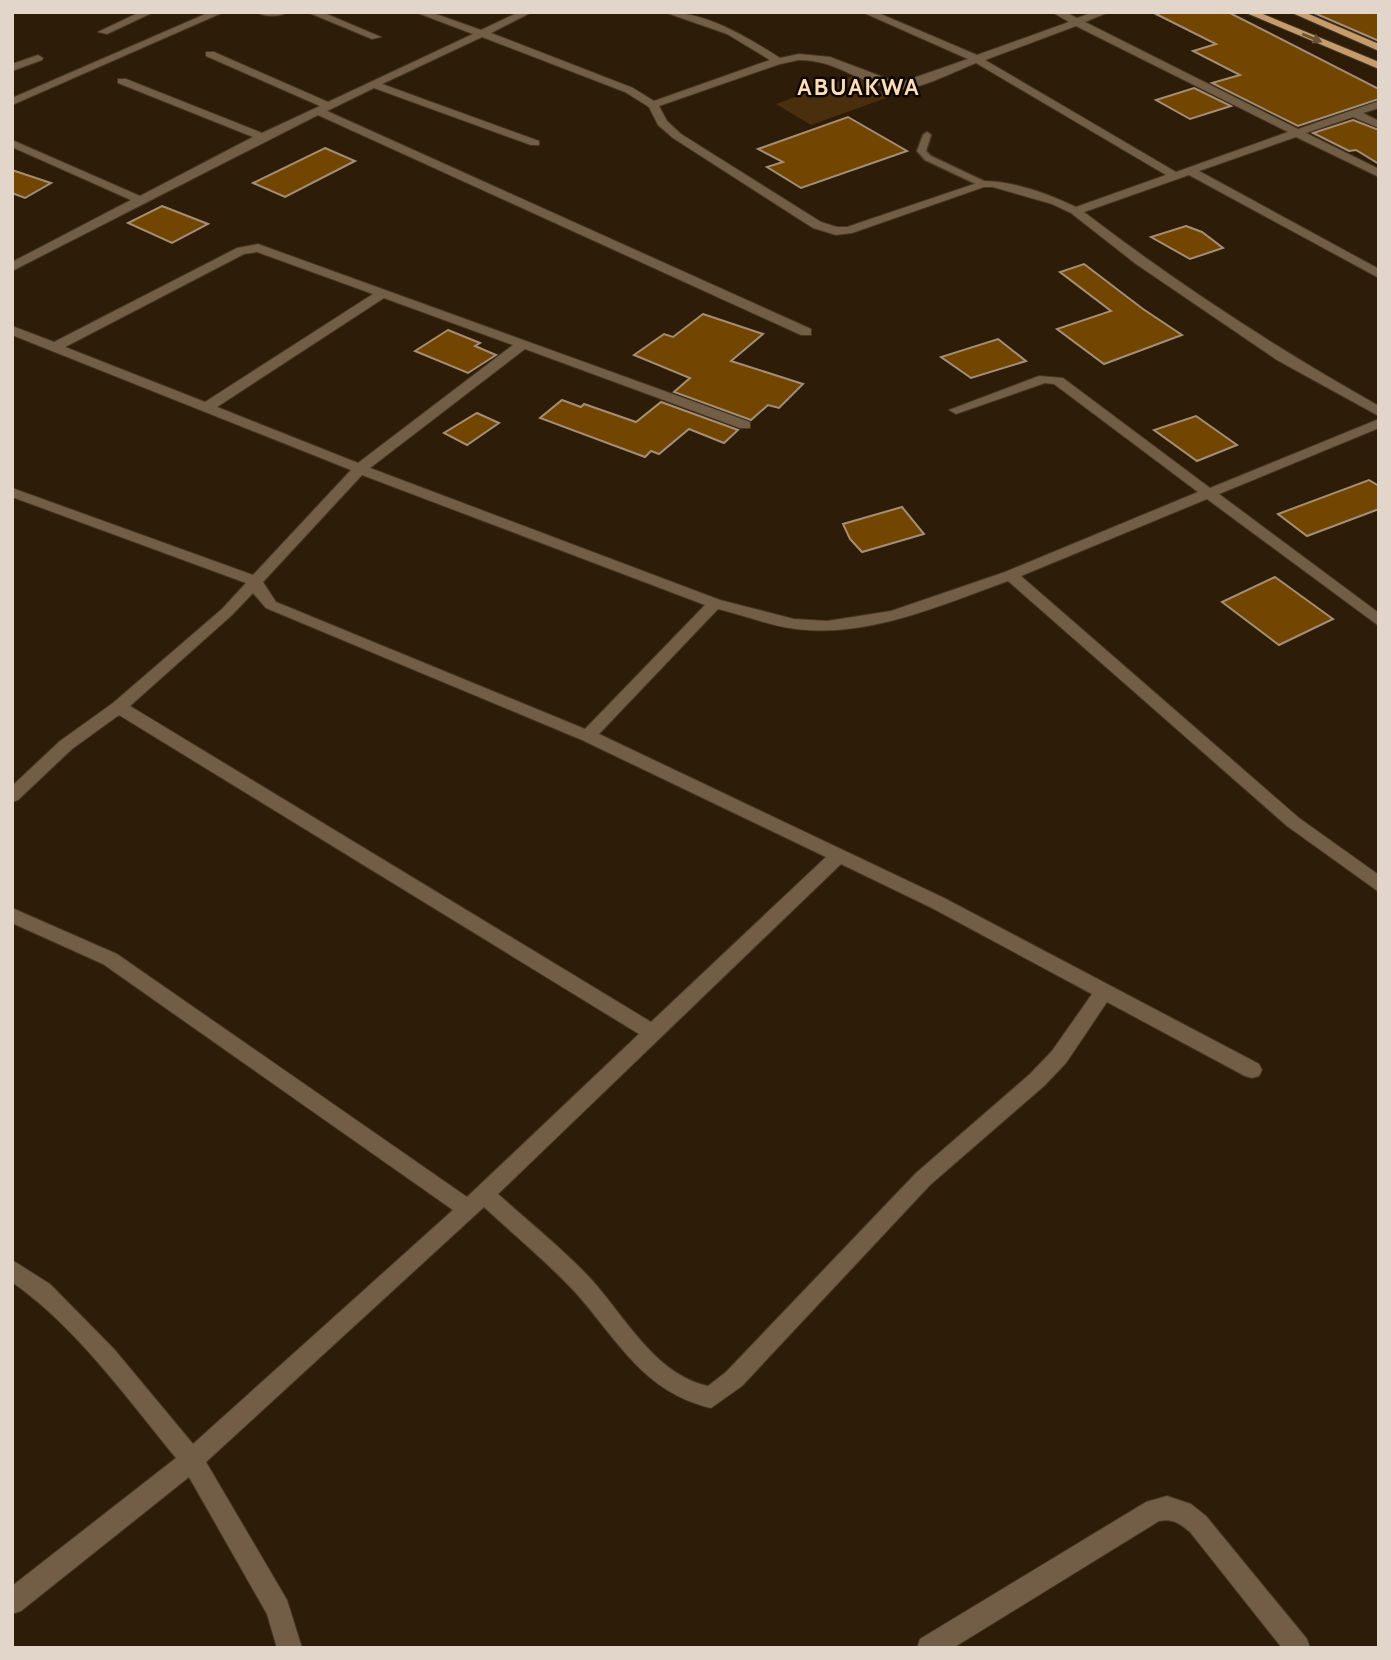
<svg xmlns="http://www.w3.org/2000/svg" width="1391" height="1660" font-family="Cabin,sans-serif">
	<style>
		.green { fill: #492f0d }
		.building { fill: #734600; stroke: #a48e77; stroke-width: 2 }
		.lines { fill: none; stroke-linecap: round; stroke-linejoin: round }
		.service-casing { stroke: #463622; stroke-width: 3 }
		.minor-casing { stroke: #463622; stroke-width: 2 }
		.primary-casing { stroke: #463622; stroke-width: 2 }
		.service { fill: #725e47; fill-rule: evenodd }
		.minor { fill: #725e47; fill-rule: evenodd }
		.primary { fill: #c69c6c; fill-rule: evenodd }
		.oneway { fill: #6a5237 }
		.labels { text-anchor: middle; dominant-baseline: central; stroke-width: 5; stroke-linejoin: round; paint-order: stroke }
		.far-district-label { font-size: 23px; font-weight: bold; letter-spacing: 2px; fill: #feddb9; stroke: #0f0802 }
	</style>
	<rect width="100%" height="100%" fill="#2d1c07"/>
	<polygon class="green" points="856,75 889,97 811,125 776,104"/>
	<g class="building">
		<polygon points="1152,12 1228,12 1379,89 1379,99 1298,126 1212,83 1240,75 1193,51 1216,44"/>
		<polygon points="1312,12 1379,12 1379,41"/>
		<polygon points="1194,88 1231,106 1190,119 1156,100"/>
		<polygon points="848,117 907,151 801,188 767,167 783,162 758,149"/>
		<polygon points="1353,120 1379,130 1379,164 1356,150 1349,151 1313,133"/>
		<polygon points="325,148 355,161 285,197 253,183"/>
		<polygon points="12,170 51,183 25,198 12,193"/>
		<polygon points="162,206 208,224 172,243 128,223"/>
		<polygon points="1186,226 1202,232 1223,248 1190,259 1151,237"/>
		<polygon points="1084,264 1143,309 1182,335 1104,364 1057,329 1111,311 1060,272"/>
		<polygon points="703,314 763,334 731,361 803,384 779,408 768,405 751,420 674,392 690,378 634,355 664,334 673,337"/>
		<polygon points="448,330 480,343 475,346 496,355 468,373 415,351"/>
		<polygon points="998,339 1026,361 971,378 941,357"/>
		<polygon points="562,400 581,407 584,404 636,422 661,402 738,430 724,443 689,429 659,454 651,451 645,457 540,418"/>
		<polygon points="477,413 499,423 467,445 444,433"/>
		<polygon points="1196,416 1237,445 1197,461 1154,430"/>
		<polygon points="1369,480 1379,486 1379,509 1307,536 1278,514"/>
		<polygon points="902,507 924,534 862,552 850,539 843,524"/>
		<polygon points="1275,577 1333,619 1279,645 1222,602"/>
	</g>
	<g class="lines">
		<g class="service-casing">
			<polygon id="service" points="927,132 931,135 926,151 931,156 986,182 986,186 980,186 925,160 917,151 923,135"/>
		</g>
		<g class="minor-casing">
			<g id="minor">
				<polygon points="140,12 154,12 107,34 98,32"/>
				<polygon points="210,12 224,12 12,105 12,98"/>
				<path d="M256,12H288C281,17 263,17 256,12Z"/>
				<polygon points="307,12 322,12 381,37 372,39"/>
				<path d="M415,12H430L481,30L519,12H532L491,33L633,88L654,101L770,60L727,34L664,12C707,12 745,36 780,58L799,54L830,57L899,83L968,59L862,12H876L977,55L1069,22L1052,12H1065L1077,18L1094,12H1109L1085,22L1298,129L1379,101V108L1363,113L1379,121V128L1353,117L1306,133L1379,169V177L1296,137L1199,171L1379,269V278L1189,175L1084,212C1178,284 1276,348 1379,406V416L1277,360L1136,264L1071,213L1052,204L993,187H984L852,233L836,235L813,228L673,138L658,125L649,107L625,92L482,37L382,84L539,141V145H531L374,88L327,111L811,329V335H801L318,115L12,271V262L131,200L12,147V140L140,196L253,137L118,83V79H126L262,133L320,106L206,56V52H214L328,102L473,34ZM1076,26L1288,132L1176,172L985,60ZM799,60C839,60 861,86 898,89C918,91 957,70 976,63L1166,175L1076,207C1049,194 1013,181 983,181L847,227H837L821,222L681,134L667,121L659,106L780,64Z"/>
				<polygon points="38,55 43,58 42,60 12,71 12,64"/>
				<path d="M258,244L750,422V428H740L525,349L370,468L720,600L794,619L827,621L891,611L1005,572L1198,492L1054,384L1045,383L956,414L949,410L1039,376L1063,378L1210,488L1379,419V428L1219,494L1379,613V626L1207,499L1021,576L1299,818L1379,875V892L1287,826L1008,581C941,605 869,638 796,629C770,626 743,615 718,609L599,734L944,898L1259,1064L1262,1070L1259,1076L1252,1078L1245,1076L1107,1002L1066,1063L1044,1086L930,1185L742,1386L711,1408C643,1392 618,1340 575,1292C547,1262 514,1235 484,1207L206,1462L287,1600L302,1648H277L267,1614L189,1477L21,1611L12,1614V1586L176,1458C126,1397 77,1328 12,1282V1260L50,1284L114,1349L193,1444L453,1210L103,964L12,923V908L117,954L467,1197L639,1034L119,715L72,749L18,800L12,802V786L60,741L113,703L222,609L246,583L12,497V488L253,575L351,470L12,335V326L54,342L237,248ZM257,252L373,294L205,402L65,347L244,254ZM384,298L513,345L358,463L217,407ZM362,475L705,605L585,729L276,602L263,582ZM253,593L266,608L582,740L826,857L651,1022L130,706L232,615ZM841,864L932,908L1092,994L1052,1051L1030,1074L916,1173L726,1372L708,1386C654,1374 625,1316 590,1278C562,1248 529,1222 498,1194Z"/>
				<path d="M1167,1496L1191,1504L1206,1516L1307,1639L1310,1648H1282L1190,1532C1179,1523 1173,1518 1159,1521L953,1648H917L920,1639L1146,1502Z"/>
			</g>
		</g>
		<g class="primary-casing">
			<g id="primary">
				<polygon points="1244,12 1258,12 1379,62 1379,69"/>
				<polygon points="1290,12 1304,12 1379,44 1379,51"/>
			</g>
		</g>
		<use href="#service" class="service"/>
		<use href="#minor" class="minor"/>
		<use href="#primary" class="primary"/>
	</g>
	<defs><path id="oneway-solid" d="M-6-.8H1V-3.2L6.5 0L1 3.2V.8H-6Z" transform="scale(1.75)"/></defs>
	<use class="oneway" href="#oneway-solid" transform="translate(1312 38) rotate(22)"/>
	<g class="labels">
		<g class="far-district-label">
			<text x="859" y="87">ABUAKWA</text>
		</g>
	</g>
	<rect width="1391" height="1660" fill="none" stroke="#e1d6c9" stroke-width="28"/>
</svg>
